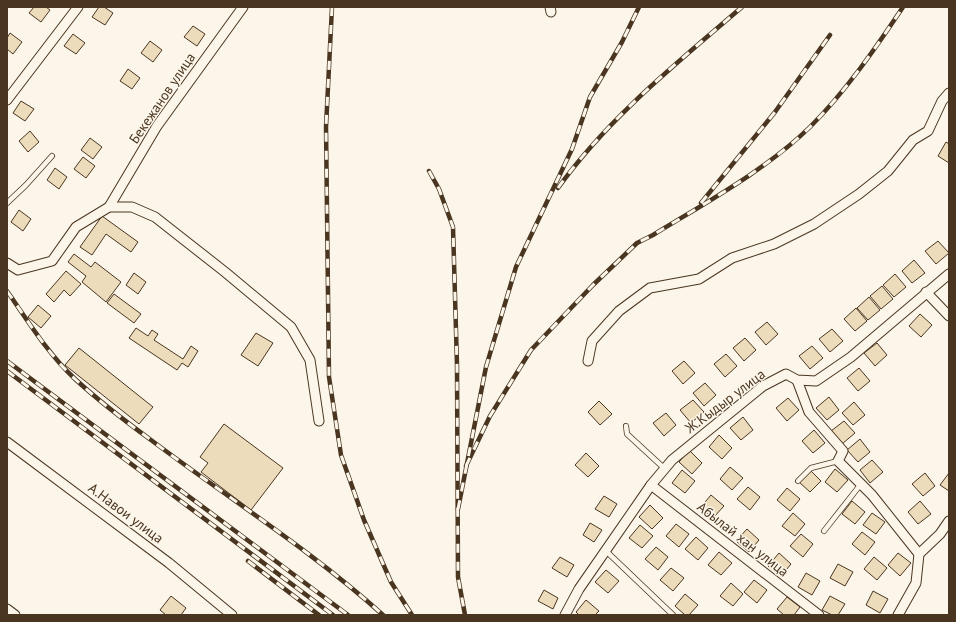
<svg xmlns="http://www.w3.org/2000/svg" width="956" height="622" font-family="'PT Sans',sans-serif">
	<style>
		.building { fill: #ecdcbc; stroke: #4a3520 }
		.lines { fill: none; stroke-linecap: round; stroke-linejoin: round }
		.service-casing { stroke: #4a3520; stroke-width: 6 }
		.minor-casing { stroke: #4a3520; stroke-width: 11 }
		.service { stroke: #fbf6e9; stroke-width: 4.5 }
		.minor { stroke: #fbf6e9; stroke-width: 9 }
		.rail-casing { stroke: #4a3520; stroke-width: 4.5 }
		.rail { stroke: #fbf6e9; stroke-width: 3; stroke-dasharray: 9; stroke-linecap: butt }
		.labels { text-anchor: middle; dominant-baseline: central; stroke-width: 3; stroke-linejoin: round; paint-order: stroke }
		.street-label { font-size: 14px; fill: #4a3520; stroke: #fbf6e9 }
	</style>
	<rect width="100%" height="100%" fill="#fbf6e9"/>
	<g class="building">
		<polygon points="34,7 46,7 50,10 41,22 29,13"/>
		<polygon points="99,7 104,7 113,13 105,25 92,17"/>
		<polygon points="193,26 205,34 197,46 184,37"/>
		<polygon points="10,33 22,42 13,54 7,49 7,38"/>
		<polygon points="73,34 85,43 76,54 64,46"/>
		<polygon points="150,41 162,50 153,62 141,53"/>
		<polygon points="128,69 140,78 132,89 120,81"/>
		<polygon points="21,101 34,109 25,121 13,113"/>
		<polygon points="30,131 39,142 28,152 19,141"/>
		<polygon points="90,138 102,147 93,159 81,150"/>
		<polygon points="946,142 949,144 949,163 938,156"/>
		<polygon points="83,157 95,166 86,178 74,169"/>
		<polygon points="55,168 67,177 59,189 47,180"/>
		<polygon points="19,210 31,219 23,231 11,222"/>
		<polygon points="102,216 138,242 131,252 106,234 92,255 80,247"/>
		<polygon points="938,241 949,253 936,264 925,251"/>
		<polygon points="74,254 91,267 95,262 121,282 106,302 82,282 86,276 68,262"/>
		<polygon points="914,260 925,273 912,283 902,271"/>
		<polygon points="66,271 81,284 70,296 64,290 54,302 46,294"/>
		<polygon points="134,273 146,282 138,294 126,285"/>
		<polygon points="895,274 906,287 894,297 883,285"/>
		<polygon points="882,286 893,299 881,309 870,296"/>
		<polygon points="114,294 141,314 134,323 107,303"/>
		<polygon points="869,297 880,310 868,320 857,308"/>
		<polygon points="38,305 51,316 41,328 28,317"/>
		<polygon points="856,308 867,321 855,331 844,319"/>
		<polygon points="920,314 932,325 921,337 909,326"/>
		<polygon points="767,322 778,334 766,345 755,332"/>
		<polygon points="136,328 148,336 152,330 158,334 154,340 183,359 191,346 198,351 188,367 182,363 177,370 129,338"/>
		<polygon points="832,329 843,341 830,352 819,339"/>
		<polygon points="256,333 273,343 258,366 241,355"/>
		<polygon points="745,338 756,350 744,361 733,348"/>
		<polygon points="877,343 887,355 875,366 864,353"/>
		<polygon points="812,346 823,358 810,369 799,356"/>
		<polygon points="79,348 153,407 139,424 65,365"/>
		<polygon points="726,354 737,366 725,377 714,364"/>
		<polygon points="684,361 695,373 683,384 672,371"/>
		<polygon points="859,368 870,381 858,391 847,378"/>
		<polygon points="705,383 716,395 704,406 693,393"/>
		<polygon points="829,397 839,410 827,420 816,408"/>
		<polygon points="788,398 799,410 787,421 776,408"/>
		<polygon points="693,400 704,412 691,423 680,410"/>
		<polygon points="599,401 612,414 600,425 588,412"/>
		<polygon points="854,402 865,415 853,425 842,413"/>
		<polygon points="666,413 676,425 664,436 653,423"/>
		<polygon points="743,417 753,430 741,440 730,428"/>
		<polygon points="844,421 855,433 842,444 831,431"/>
		<polygon points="224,424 283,468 251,510 201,472 208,463 200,457"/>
		<polygon points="814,430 825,443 813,453 802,441"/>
		<polygon points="719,435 732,448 722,459 709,447"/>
		<polygon points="860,439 870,452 858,462 847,450"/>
		<polygon points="689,450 702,463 692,474 679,462"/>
		<polygon points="586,453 599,466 588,477 575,465"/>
		<polygon points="872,460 883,472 870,483 860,470"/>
		<polygon points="730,467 743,478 732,490 720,479"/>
		<polygon points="835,469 848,480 837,492 825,482"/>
		<polygon points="682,470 695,481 685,493 672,483"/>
		<polygon points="811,471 821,481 810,492 799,482"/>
		<polygon points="925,473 935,486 923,496 912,484"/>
		<polygon points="949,473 949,491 940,485"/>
		<polygon points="748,487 760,497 750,510 737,499"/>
		<polygon points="787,488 800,499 790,511 777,500"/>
		<polygon points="711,495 724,506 713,518 700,508"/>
		<polygon points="604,496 617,504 609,517 595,509"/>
		<polygon points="852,501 865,512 855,524 842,514"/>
		<polygon points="920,501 931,514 918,524 908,512"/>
		<polygon points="650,505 663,518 652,529 639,517"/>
		<polygon points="793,513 805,524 795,536 782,526"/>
		<polygon points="872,513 885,522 876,534 863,525"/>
		<polygon points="590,523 602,530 594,542 583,535"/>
		<polygon points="676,524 689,534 679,547 666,536"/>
		<polygon points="640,525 653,536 642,548 629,538"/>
		<polygon points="747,529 759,540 749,552 736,541"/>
		<polygon points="862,532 875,542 865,555 852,544"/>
		<polygon points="801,534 813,544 803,557 790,546"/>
		<polygon points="696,537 708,548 698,560 685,549"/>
		<polygon points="656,547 668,557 658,570 645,559"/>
		<polygon points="719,552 732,563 721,575 708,565"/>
		<polygon points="779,553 791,564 781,576 768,566"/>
		<polygon points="898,553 911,563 900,576 888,565"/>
		<polygon points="560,557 574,565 567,577 552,568"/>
		<polygon points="874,557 887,568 877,580 864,569"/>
		<polygon points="838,564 853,572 845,586 830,578"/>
		<polygon points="671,568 684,578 673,591 660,580"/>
		<polygon points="606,570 619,581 608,593 595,582"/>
		<polygon points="806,573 820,581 812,595 798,587"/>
		<polygon points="754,580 767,590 757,603 744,592"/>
		<polygon points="731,583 743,594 733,606 720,596"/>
		<polygon points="544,590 558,598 553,609 538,601"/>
		<polygon points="873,591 888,599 880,613 866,605"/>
		<polygon points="685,594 698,605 689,615 685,615 675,606"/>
		<polygon points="171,596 186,608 181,615 166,615 160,610"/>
		<polygon points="830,596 845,604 838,615 832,615 822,610"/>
		<polygon points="787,597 800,607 794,615 784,615 777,609"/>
		<polygon points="586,600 599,611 595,615 579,615 576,612"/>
	</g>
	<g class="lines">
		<g class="service-casing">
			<g id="service">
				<polyline points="7,203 26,185 52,156"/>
				<polyline points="626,426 627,434 665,469"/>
				<polyline points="798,481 811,468 838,461"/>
				<polyline points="824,531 861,484"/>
				<polyline points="606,551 673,615"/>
			</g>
		</g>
		<g class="minor-casing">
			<g id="minor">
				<polyline points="550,7 551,12"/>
				<polyline points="7,100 78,7"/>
				<polyline points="109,207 157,126 243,7"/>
				<polyline points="7,263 18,270 52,261 76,227 109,207 132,207 155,217 225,272 291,327 310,360 319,421"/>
				<polyline points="926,292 949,316"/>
				<polyline points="588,361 592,341 619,311 650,288 699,279 732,258 774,244 814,224 859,194 888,171 913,140 928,131 942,101 949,93"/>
				<polyline points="797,380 809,412 843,451 838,461 872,495 919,554"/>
				<polyline points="7,442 169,563 232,615"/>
				<polyline points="651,485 819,615"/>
				<polyline points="7,609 15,615"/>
				<polyline points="565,615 579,589 651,485 672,460 763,386 786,374 797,380 816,381 851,357 949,274"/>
				<polyline points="898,615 916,583 919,554 940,534 949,521"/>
			</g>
		</g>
		<use href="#service" class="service"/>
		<use href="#minor" class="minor"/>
		<g class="rail-casing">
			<g id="rail">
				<polyline points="332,7 326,127 329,377 341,455 364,520 391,582 412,615"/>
				<polyline points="429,171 439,189 453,227 457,365 458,577 465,615"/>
				<path d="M558,188C608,118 677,63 742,7"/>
				<polyline points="701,203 775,112 830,35"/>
				<path d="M7,291C28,321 48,354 75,379C99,401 125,421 151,440C228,498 311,550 383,615"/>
				<polyline points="7,361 348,615"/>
				<polyline points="7,371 333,615"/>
				<path d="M466,466L490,416L531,350L593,285L637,243L653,235C705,203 766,170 810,127C846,91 875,49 903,7"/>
				<polyline points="458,509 486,367 516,267 572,149 590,97 622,42 639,7"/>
				<polyline points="248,561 319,615"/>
			</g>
		</g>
		<use href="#rail" class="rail"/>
	</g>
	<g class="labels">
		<g class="street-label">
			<text transform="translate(162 98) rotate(-56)">Бекежанов улица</text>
			<text transform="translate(725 401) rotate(-37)">Ж.Кыдыр улица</text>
			<text transform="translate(126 513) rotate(37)">А.Навои улица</text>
			<text transform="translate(743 539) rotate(38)">Абылай хан улица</text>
		</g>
	</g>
	<rect width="956" height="622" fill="none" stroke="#4a3520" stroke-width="16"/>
</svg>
